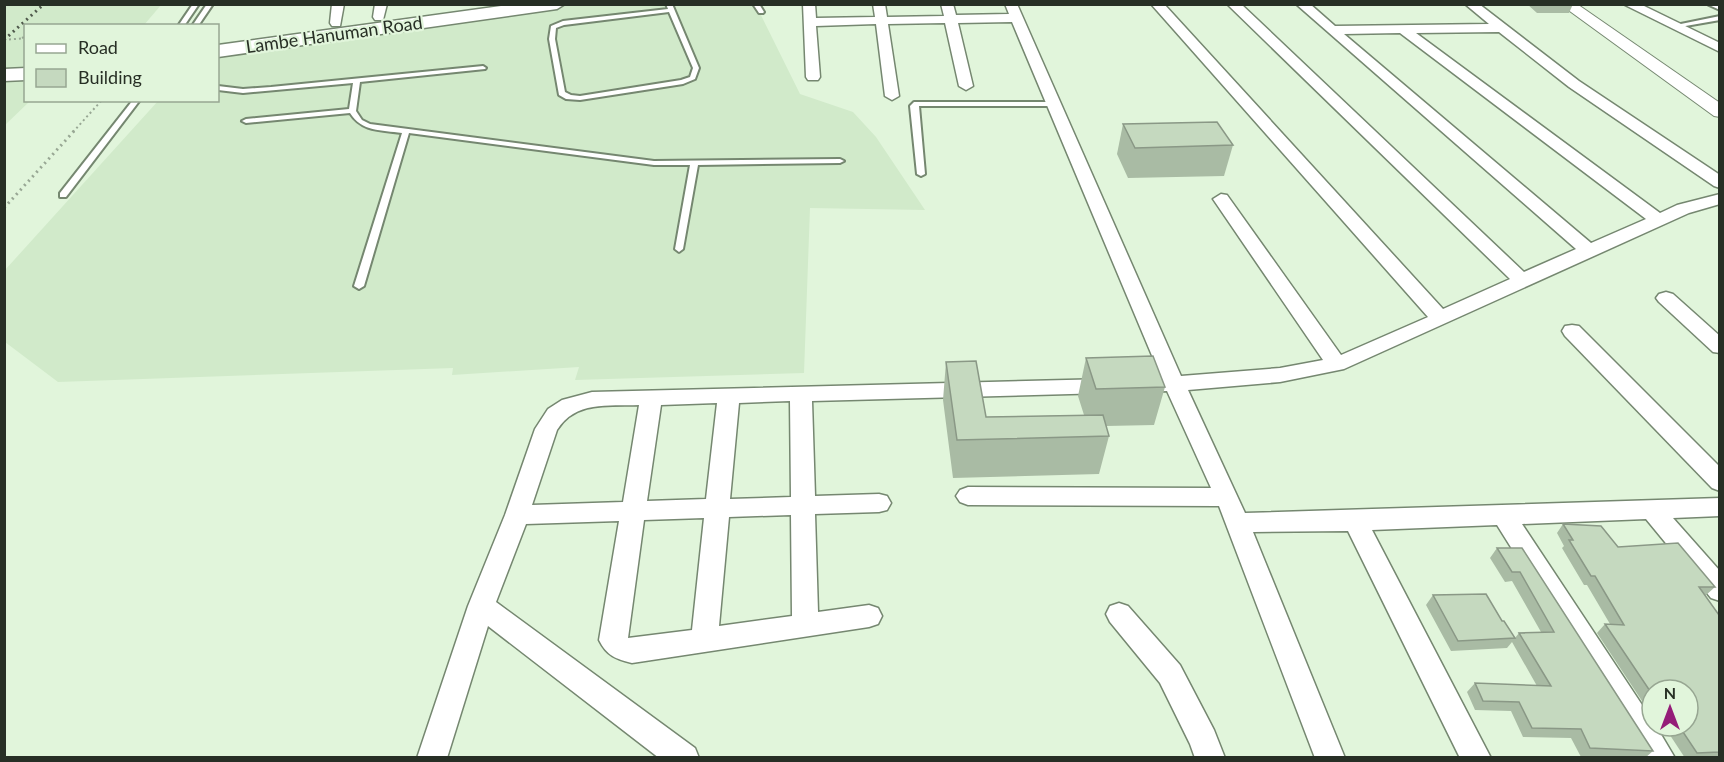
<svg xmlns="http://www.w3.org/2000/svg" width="1724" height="762" font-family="Lato,sans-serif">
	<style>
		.built { fill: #d1eaca }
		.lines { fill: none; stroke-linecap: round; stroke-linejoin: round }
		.service-casing { stroke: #758770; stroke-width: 4 }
		.minor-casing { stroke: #758770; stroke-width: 3 }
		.tertiary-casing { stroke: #758770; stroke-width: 2 }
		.secondary-casing { stroke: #758770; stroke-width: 3 }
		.path-far1 { stroke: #98a794; stroke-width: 2; stroke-dasharray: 2 3; stroke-linecap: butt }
		.path { stroke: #98a794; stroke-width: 3; stroke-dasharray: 2 4; stroke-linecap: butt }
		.service { fill: #fff; fill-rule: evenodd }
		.minor { fill: #fff; fill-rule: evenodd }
		.tertiary { fill: #fff; fill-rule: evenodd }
		.secondary { fill: #fff; fill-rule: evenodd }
		.rail { stroke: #4e584b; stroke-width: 3; stroke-dasharray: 2 4; stroke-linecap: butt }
		.path-bridge { stroke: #98a794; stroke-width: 2; stroke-dasharray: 2 3; stroke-linecap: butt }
		.wall { fill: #a9bba4 }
		.building { fill: #c5d9bf; stroke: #8a9886; stroke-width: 1.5 }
		.labels { text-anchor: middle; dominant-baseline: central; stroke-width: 4.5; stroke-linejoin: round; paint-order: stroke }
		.far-street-label { font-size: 18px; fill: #272f25; stroke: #e1f5db }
	</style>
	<rect width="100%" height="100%" fill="#e1f5db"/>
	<g class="built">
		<polygon points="5,5 161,5 144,25 26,26 26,100 30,101 5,125"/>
		<polygon points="552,5 756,5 800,94 853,112 876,137 925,210 810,208 804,373 575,380 579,367 452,375 453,368 58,382 5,342 5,270 158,101 218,100 218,43"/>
	</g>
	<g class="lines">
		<g class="service-casing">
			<g id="service">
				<polygon points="193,4 199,4 184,26 178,26"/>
				<polygon points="207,4 213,4 198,26 192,26"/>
				<path d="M666,4H672L699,68L695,79L683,84L580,100L566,99L559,95L549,39L551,26L563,21L668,9ZM669,12L693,68L690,77L681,80L580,96L571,95L565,92L555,39L556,28L564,25Z"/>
				<polygon points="753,4 759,4 764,12 763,13 759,13"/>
				<polygon points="1708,4 1720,6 1720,10 1709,5"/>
				<polygon points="1720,16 1720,20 1674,28 1671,26"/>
				<path d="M483,66L486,68L485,69L360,82L356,111L362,120L370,124L654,161L840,159L844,161L840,163L698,165L683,249L679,252L675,249L690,165H654L409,133L364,286L359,289L354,286L402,133C381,130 362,132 350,113L246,123L242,121L246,119L349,109L353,83L243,93L218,90V86L243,89L271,87Z"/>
				<polygon points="133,100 140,100 66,197 60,197 60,193"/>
				<polygon points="914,102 1055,102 1059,104 1055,106 919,106 925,174 921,176 917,174 910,106"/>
			</g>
		</g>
		<g class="minor-casing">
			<g id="minor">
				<polygon points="332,4 344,4 340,26 332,26 330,23"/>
				<polygon points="375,4 387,4 383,20 375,20 373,17"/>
				<path d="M803,4H815L816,18L875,17L873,4H885L887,17L944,16L941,4H953L956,15L1009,14L1005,4H1017L1181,376L1280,368L1323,360L1213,199L1221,194L1227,195L1341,355L1428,317L1151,4H1164L1443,309L1510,279L1227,4H1241L1524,272L1576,249L1296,4H1310L1335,26L1489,24L1465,4H1479L1579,81L1720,175V188L1714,186L1569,87L1499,32L1416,33L1660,213L1677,205L1720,194V204L1689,213L1344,369L1280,382L1188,390L1245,513L1720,498V516L1673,518L1720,571V601L1711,598L1646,519L1522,524L1652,720V726H1656L1675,758H1643L1497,525L1372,530L1491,758H1460L1348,531L1253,532L1345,758H1315L1219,506L968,505L960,502L956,496L960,490L968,487L1211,488L1167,391L1138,392L1131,390L1127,385L1131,380L1161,377L1012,22L958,23L973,86L966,90L959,86L945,23L888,24L899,96L892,100L885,96L876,24L816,26L820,77L818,80H808L806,77ZM1400,33L1646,219L1591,243L1344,34Z"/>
				<polygon points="1623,4 1640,4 1720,43 1720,52"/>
				<polygon points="1666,292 1673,294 1720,336 1720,353 1713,352 1659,302 1656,298 1659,294"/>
				<polygon points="1572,325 1579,326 1720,467 1720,491 1712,488 1565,336 1562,331 1565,326"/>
				<path d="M1107,379L1114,381L1118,386L1114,391L1107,393L812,401L815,496L879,494L887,496L891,503L887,510L879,512L815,514L818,612L869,605L878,608L882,616L878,624L869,627L632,663C616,659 607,656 599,640L619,521L526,524L496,602L695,748L699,758H659L488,626L447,758H417L468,606L505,515L535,429L548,409L562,400L592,392ZM790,401L791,497L730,499L739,403ZM717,403L706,499L647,501L661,405ZM639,405L623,502L532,505L557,430C575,401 608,406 639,405ZM791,515L792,616L719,626L729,517ZM704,518L692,630L628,638L644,520Z"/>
				<polygon points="1119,603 1128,606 1180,665 1214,730 1225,758 1195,758 1190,744 1160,683 1110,622 1106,614 1110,606"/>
			</g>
		</g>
		<g class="tertiary-casing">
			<polygon id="tertiary" points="1560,4 1577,4 1720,103 1720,117 1714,116"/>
		</g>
		<g class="secondary-casing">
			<g id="secondary">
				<polygon points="516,4 565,4 557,9 218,57 218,45"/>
				<polygon points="26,68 26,80 4,81 4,69"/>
			</g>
		</g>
		<g class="path-far1">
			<polyline points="37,26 39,23"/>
			<polyline points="97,26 99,23"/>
			<polyline points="22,38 26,36"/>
			<polyline points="73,132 102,100"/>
		</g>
		<polyline class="path" points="4,208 75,130"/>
		<use href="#service" class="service"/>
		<use href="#minor" class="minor"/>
		<use href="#tertiary" class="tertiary"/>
		<use href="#secondary" class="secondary"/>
		<polyline class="rail" points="4,40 44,4"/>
		<polyline class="path-bridge" points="4,40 26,38"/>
	</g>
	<g class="wall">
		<polygon points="1527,4 1573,4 1569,13 1537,13"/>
		<polygon points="1123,124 1233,145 1224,176 1128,178 1117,154"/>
		<polygon points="1086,358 1165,387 1154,425 1106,426 1109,436 1099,474 953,478 943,400 946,362 986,417 1084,415 1078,396"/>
		<polygon points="1563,524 1715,587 1705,596 1719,615 1719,758 1685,758 1664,726 1688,726 1652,690 1652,708 1651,707 1646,707 1597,633 1605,624 1610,624 1587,585 1584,585 1562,548 1564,546 1557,533"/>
		<polygon points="1497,548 1522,548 1653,751 1645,758 1581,757 1571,738 1523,737 1511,711 1475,710 1467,692 1475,683 1537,686 1512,642 1507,648 1451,651 1426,605 1433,595 1502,621 1515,638 1519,633 1541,632 1512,581 1505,582 1490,558"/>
	</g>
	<g class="building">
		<polygon points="1217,122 1233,145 1135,148 1123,124"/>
		<polygon points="1153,356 1165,387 1096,389 1086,358"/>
		<polygon points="976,361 986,417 1103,415 1109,436 957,440 946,362"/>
		<polygon points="1563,524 1601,526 1618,547 1678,543 1715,587 1699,587 1719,615 1719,752 1697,753 1679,726 1688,726 1688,690 1652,690 1652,694 1605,624 1624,625 1595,576 1591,576 1569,540 1573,540"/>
		<polygon points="1497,548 1522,548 1653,751 1590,748 1581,729 1532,728 1519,702 1483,701 1475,683 1551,686 1519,633 1554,632 1520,572 1512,572"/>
		<polygon points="1486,594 1502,621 1504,621 1515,638 1458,641 1433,595"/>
	</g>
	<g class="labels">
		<g class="far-street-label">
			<text transform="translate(334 34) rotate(-8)">Lambe Hanuman Road</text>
		</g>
	</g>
	<rect width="1724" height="762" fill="none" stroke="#272f25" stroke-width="12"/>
	<rect x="24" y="24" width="195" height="78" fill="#e1f5db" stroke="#97a692" stroke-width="1.5"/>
	<rect x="36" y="44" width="30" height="9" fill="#ffffff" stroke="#97a692" stroke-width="1.5"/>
	<text x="78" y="54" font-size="18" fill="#272f25">Road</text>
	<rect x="36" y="69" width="30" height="18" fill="#c5d9bf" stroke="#97a692" stroke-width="1.5"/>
	<text x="78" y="84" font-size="18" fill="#272f25">Building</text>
	<g transform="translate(1670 708)"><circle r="28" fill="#e1f5db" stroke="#97a692" stroke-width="1.5"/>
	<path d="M0-4.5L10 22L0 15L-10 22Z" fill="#941c78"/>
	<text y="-9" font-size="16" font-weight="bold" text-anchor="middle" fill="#272f25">N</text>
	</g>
</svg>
